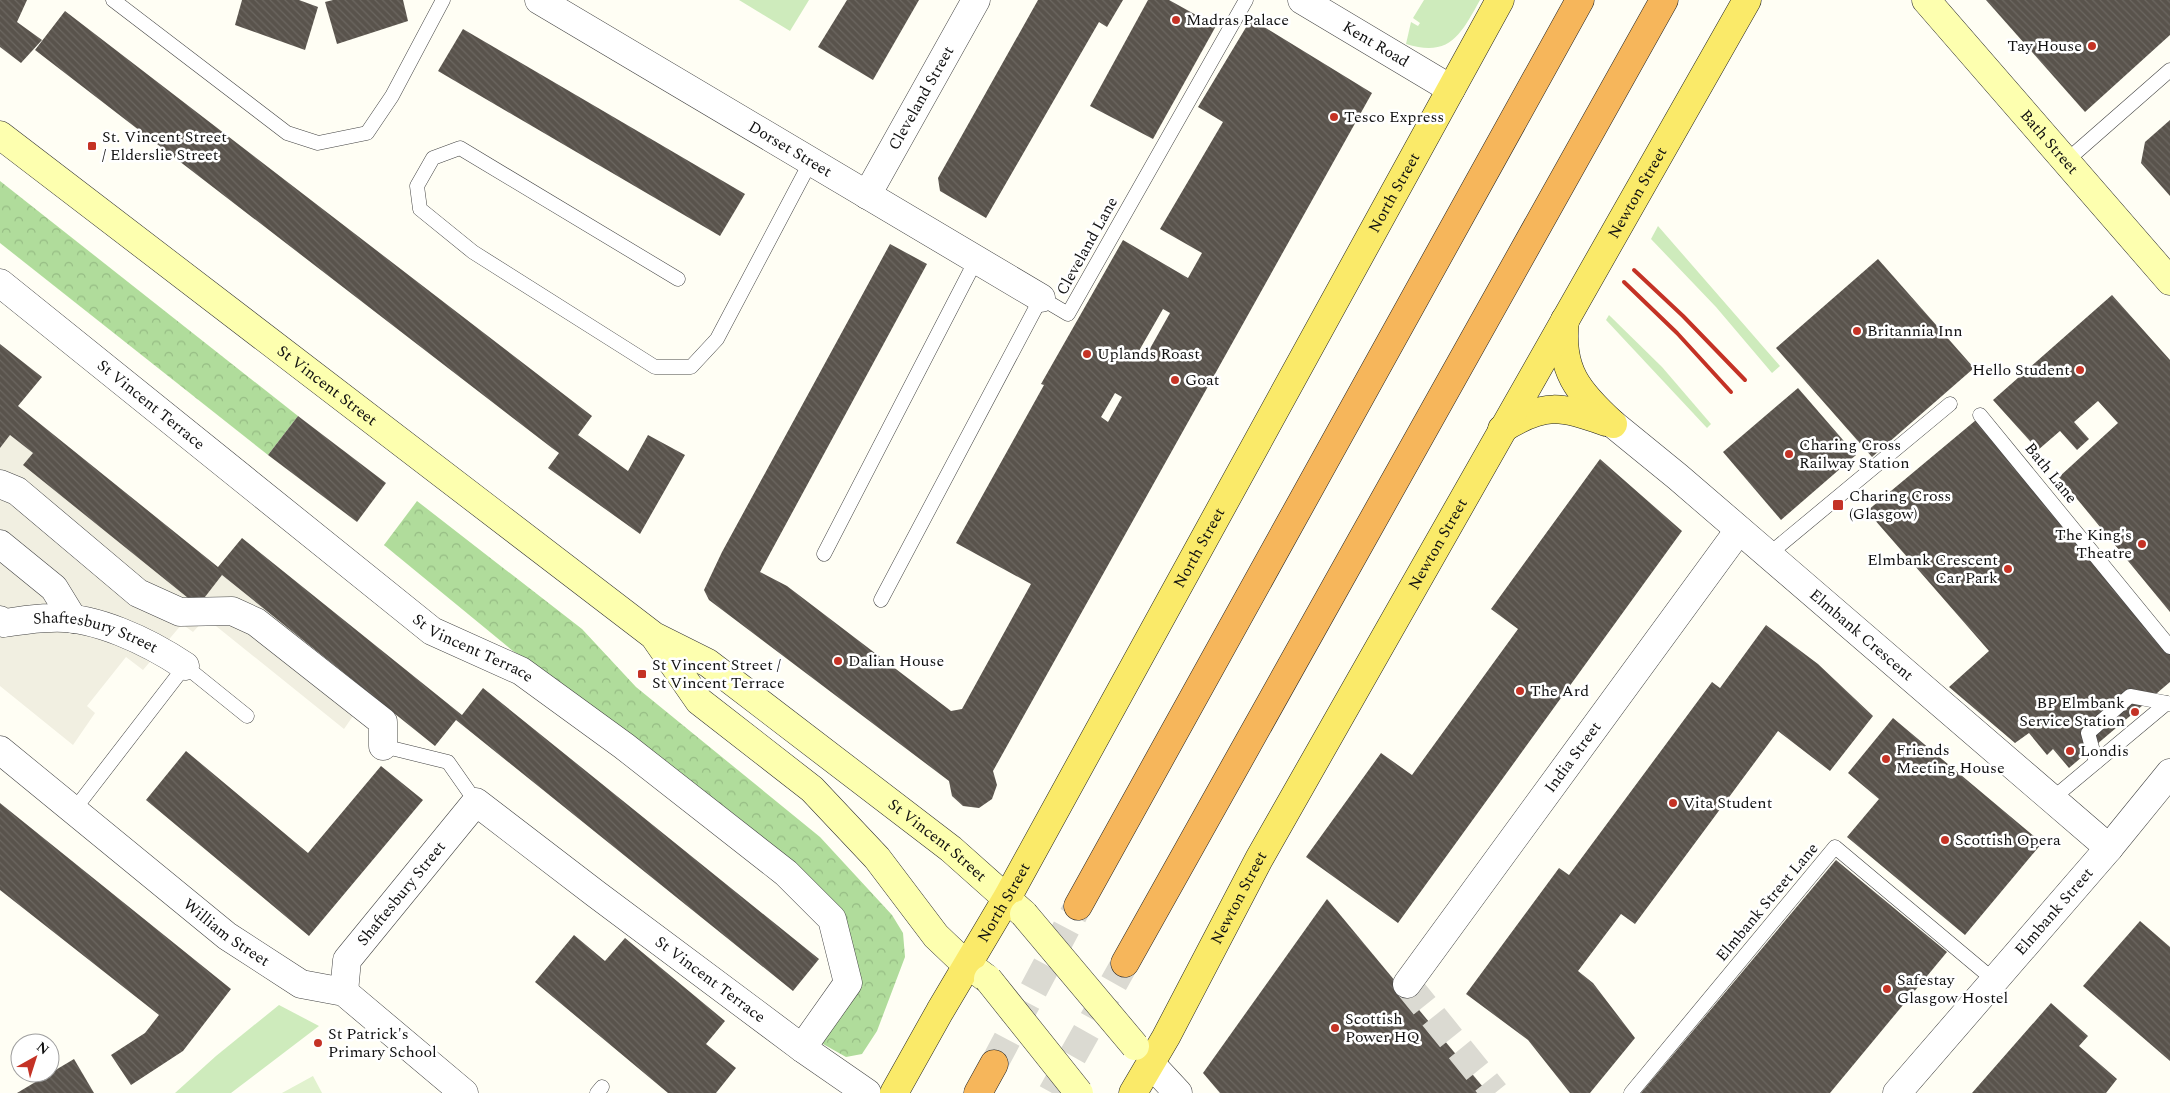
<svg xmlns="http://www.w3.org/2000/svg" width="2170" height="1093" font-family="Spectral,serif">
	<style>
		.green { fill: #ceebbc }
		.forest { fill: url(#forest-crowns) }
		.pitch { fill: #e1f2ce }
		.plaza { fill: #f1efe1 }
		.building { fill: url(#building-back-hatch); fill-rule: evenodd }
		.lines { fill: none; stroke-linecap: round; stroke-linejoin: round }
		.street-tunnel { stroke: #dbdad2; stroke-width: 28; stroke-dasharray: 28 14; stroke-linecap: butt }
		.highway-tunnel { stroke: #dbdad2; stroke-width: 28; stroke-dasharray: 28 14; stroke-linecap: butt }
		.lane-casing { stroke: #434343; stroke-width: 15 }
		.street-casing { stroke: #434343; stroke-width: 29 }
		.secondary-casing { stroke: #323232; stroke-width: 29 }
		.primary-casing { stroke: #212121; stroke-width: 29 }
		.highway-casing { stroke: #212121; stroke-width: 29 }
		.lane { stroke: #fff; stroke-width: 14 }
		.street { stroke: #fff; stroke-width: 28 }
		.secondary { stroke: #fdffaf; stroke-width: 28 }
		.primary { stroke: #faea69; stroke-width: 28 }
		.highway { stroke: #f6b65b; stroke-width: 28 }
		.rail { stroke: #c43225; stroke-width: 4 }
		.secondary-bridge-casing { stroke: #323232; stroke-width: 29; stroke-linecap: butt }
		.secondary-bridge { stroke: #fdffaf; stroke-width: 28 }
		.poi-dot { fill: #c43225; stroke: #fff; stroke-width: 2 }
		.labels { text-anchor: middle; dominant-baseline: central; stroke-width: 5; stroke-linejoin: round; paint-order: stroke }
		.poi-label { font-size: 16px; fill: #101010; stroke: #fff; text-anchor: start }
		.street-label { font-size: 16px; fill: #101010; stroke: #fff }
	</style>
	<defs>
		<pattern id="forest-crowns" width="20" height="18" patternUnits="userSpaceOnUse" patternTransform="scale(1.25)"><rect width="20" height="18" fill="#b0dc9b"/><path d="M2 6a3 3 0 1 1 6 0M12 15a3 3 0 1 1 6 0" fill="none" stroke="#96bc84"/></pattern>
		<pattern id="building-back-hatch" width="6" height="6" patternUnits="userSpaceOnUse" patternTransform="scale(1.25)"><rect width="6" height="6" fill="#59534c"/><path d="M-1 5l2 2M0 0l6 6M5-1l2 2" fill="none" stroke="#6c6761"/></pattern>
	</defs>
	<rect width="100%" height="100%" fill="#fffef4"/>
	<g class="green">
		<polygon points="739,0 809,0 790,31"/>
		<path d="M1424,0H1480C1461,34 1450,58 1406,44L1411,22L1418,26L1420,23L1413,18Z"/>
		<polygon points="1658,226 1780,366 1772,373 1716,307 1651,239"/>
		<polygon points="1609,315 1662,367 1711,424 1707,428 1606,320"/>
		<polygon points="279,1005 319,1026 231,1093 175,1093 216,1056"/>
	</g>
	<g class="forest">
		<polygon points="0,181 298,416 268,455 0,243"/>
		<polygon points="417,501 582,629 636,687 820,837 892,915 903,933 905,957 877,1031 862,1054 846,1057 823,1044 823,1033 855,982 827,899 739,818 545,672 513,651 384,545"/>
	</g>
	<polygon class="pitch" points="313,1076 322,1093 282,1093"/>
	<polygon class="plaza" points="10,435 33,453 24,465 198,605 222,575 369,693 344,729 206,618 193,632 182,624 143,670 126,657 87,706 95,713 73,745 0,686 0,448"/>
	<g class="building">
		<polygon points="0,0 27,0 17,22 42,40 21,63 0,47"/>
		<polygon points="242,0 299,0 318,7 305,50 235,25"/>
		<polygon points="333,0 403,0 408,21 337,44 325,2"/>
		<polygon points="847,0 919,0 873,80 818,47"/>
		<polygon points="1038,0 1123,0 1107,27 1099,22 986,218 940,191 938,178"/>
		<polygon points="1148,0 1169,0 1216,26 1153,139 1090,106"/>
		<polygon points="1986,0 2170,0 2170,35 2085,112"/>
		<polygon points="65,11 592,416 578,435 628,471 648,435 685,455 640,534 548,468 559,453 552,448 35,50"/>
		<path d="M1251,19L1372,93L993,771L997,785L992,799L979,808L963,806L952,796L949,781L709,600L704,590L722,552L890,244L927,264L760,572L787,586L951,711L962,709L1031,584L956,543L1044,385L1041,384L1123,240L1188,278L1202,253L1160,229L1223,122L1198,107ZM1163,309L1170,313L1143,361L1136,356ZM1115,393L1122,397L1108,422L1101,417Z"/>
		<polygon points="463,29 745,194 720,236 438,71"/>
		<polygon points="2170,120 2170,196 2141,163 2145,142"/>
		<polygon points="1878,259 1974,368 1872,457 1776,348"/>
		<polygon points="2112,295 2170,360 2170,612 2059,477 2118,423 2098,401 2074,422 2089,439 2077,450 2060,431 2038,450 1993,400"/>
		<polygon points="0,344 42,377 18,406 218,567 242,538 462,715 483,688 819,959 793,991 456,720 435,746 222,575 198,606 23,465 33,453 10,435 0,448"/>
		<polygon points="1798,388 1856,455 1781,520 1723,452"/>
		<polygon points="298,416 386,483 357,522 268,455"/>
		<polygon points="1976,420 2170,654 2170,682 2069,768 2053,749 2047,755 2029,733 2015,743 1949,687 1989,651 1867,511"/>
		<polygon points="1600,459 1682,531 1398,923 1306,857 1381,753 1412,775 1518,629 1491,609"/>
		<polygon points="1766,625 1818,664 1873,716 1830,771 1778,731 1635,924 1621,914 1578,971 1593,983 1635,1038 1590,1093 1570,1093 1528,1040 1466,994 1559,868 1569,875 1712,682 1720,688"/>
		<polygon points="1893,718 2042,843 1965,935 1847,837 1879,799 1848,773"/>
		<polygon points="186,751 308,853 381,766 423,800 309,936 146,800"/>
		<polygon points="0,803 231,989 183,1051 131,1085 111,1055 145,1033 159,1015 0,890"/>
		<polygon points="1836,860 1947,952 1830,1093 1641,1093"/>
		<polygon points="1327,899 1488,1093 1220,1093 1203,1073"/>
		<polygon points="2140,921 2170,947 2170,1061 2083,986"/>
		<polygon points="574,935 605,961 625,938 725,1021 706,1044 736,1068 716,1093 668,1093 535,982"/>
		<polygon points="2051,1003 2088,1036 2079,1046 2117,1079 2106,1093 1972,1093"/>
		<polygon points="74,1059 94,1093 17,1093"/>
	</g>
	<g class="lines">
		<polyline class="street-tunnel" points="1407,984 1495,1093"/>
		<g class="highway-tunnel">
			<polyline points="994,1064 1078,906"/>
			<polyline points="1052,1093 1125,963"/>
		</g>
		<g class="lane-casing">
			<g id="lane">
				<polyline points="113,0 287,133 318,143 367,133 392,96 443,0"/>
				<polyline points="2065,162 2170,70"/>
				<polyline points="678,279 460,148 433,158 417,186 420,209 473,252 655,367 691,367 717,339 811,161"/>
				<polyline points="1980,415 2170,647"/>
				<polyline points="824,554 976,260"/>
				<polyline points="1768,555 1950,404"/>
				<polyline points="881,600 1041,298 1068,314 1246,0"/>
				<polyline points="383,746 448,762 476,802"/>
				<polyline points="2096,762 2088,733 2130,696 2167,703"/>
				<polyline points="2052,799 2167,703 2170,704"/>
				<polyline points="74,810 185,666 247,716"/>
				<polyline points="597,1093 602,1087"/>
				<polyline points="1631,1093 1835,847 1995,981"/>
			</g>
		</g>
		<g class="street-casing">
			<g id="street">
				<path id="s1" d="M539,0L1041,298"/>
				<path id="s2" d="M1302,0L1451,89"/>
				<path id="s3" d="M867,195L976,0"/>
				<path id="s4" d="M0,283L432,631L521,671L624,746L786,873L832,919L848,983L802,1048"/>
				<path id="s5" d="M1613,424L1678,477L2109,848"/>
				<polyline points="0,484 17,491 138,593 180,612 232,611 256,622 383,722 383,746"/>
				<polyline points="0,544 54,588 73,619"/>
				<path id="s6" d="M0,620L4,623C19,621 35,618 50,618C94,615 149,642 185,666"/>
				<path id="s7" d="M0,750L227,936L301,984L344,992L464,1093"/>
				<path id="s8" d="M1407,984L1739,530"/>
				<path id="s9" d="M344,992L347,960L476,802L596,894L802,1048L867,1093"/>
				<polyline points="1151,1064 1178,1093"/>
				<path id="s10" d="M1897,1093L2109,848L2170,773"/>
			</g>
		</g>
		<g class="secondary-casing">
			<g id="secondary">
				<path id="s11" d="M1926,0L2170,281"/>
				<path id="s12" d="M0,135L654,636L708,663L951,849L1024,914"/>
				<polyline points="656,639 699,701 812,789 877,858 936,936 957,956 986,978"/>
			</g>
		</g>
		<g class="primary-casing">
			<g id="primary">
				<path d="M1565,320C1559,370 1578,392 1613,424"/>
				<path d="M1502,429C1545,402 1560,406 1606,422"/>
				<path id="s13" d="M894,1093L940,1011L1007,898L1500,0"/>
				<path id="s14" d="M1133,1093L1166,1037L1259,859L1747,0"/>
			</g>
		</g>
		<g class="highway-casing">
			<g id="highway">
				<polyline points="1078,906 1580,0"/>
				<polyline points="1125,963 1664,0"/>
				<polyline points="978,1093 994,1064"/>
			</g>
		</g>
		<use href="#lane" class="lane"/>
		<use href="#street" class="street"/>
		<use href="#secondary" class="secondary"/>
		<use href="#primary" class="primary"/>
		<use href="#highway" class="highway"/>
		<g class="rail">
			<polyline points="1634,270 1683,316 1745,380"/>
			<polyline points="1624,282 1677,333 1731,392"/>
		</g>
		<g class="secondary-bridge-casing">
			<g id="secondary-bridge">
				<polyline points="1024,914 1135,1046"/>
				<polyline points="988,979 1079,1093"/>
			</g>
		</g>
		<use href="#secondary-bridge" class="secondary-bridge"/>
	</g>
	<g class="poi-dot">
		<circle cx="1176" cy="20" r="5"/>
		<circle cx="2092" cy="46" r="5"/>
		<circle cx="1334" cy="117" r="5"/>
		<rect x="87" y="141" width="10" height="10" rx="2.5"/>
		<circle cx="1857" cy="331" r="5"/>
		<circle cx="1087" cy="354" r="5"/>
		<circle cx="2080" cy="370" r="5"/>
		<circle cx="1175" cy="380" r="5"/>
		<circle cx="1789" cy="454" r="5"/>
		<rect x="1832" y="499" width="12" height="12" rx="2.5"/>
		<circle cx="2142" cy="544" r="5"/>
		<circle cx="2008" cy="569" r="5"/>
		<circle cx="838" cy="661" r="5"/>
		<rect x="637" y="669" width="10" height="10" rx="2.5"/>
		<circle cx="1520" cy="691" r="5"/>
		<circle cx="2135" cy="712" r="5"/>
		<circle cx="2070" cy="751" r="5"/>
		<circle cx="1886" cy="759" r="5"/>
		<circle cx="1673" cy="803" r="5"/>
		<circle cx="1945" cy="840" r="5"/>
		<circle cx="1887" cy="989" r="5"/>
		<circle cx="1335" cy="1028" r="5"/>
		<circle cx="318" cy="1043" r="5"/>
	</g>
	<g class="labels">
		<g class="poi-label">
			<text x="1186" y="20">Madras Palace</text>
			<text x="2082" y="46" text-anchor="end">Tay House</text>
			<text x="1344" y="117">Tesco Express</text>
			<text x="102" y="137">St. Vincent Street<tspan x="102" dy="18">/ Elderslie Street</tspan></text>
			<text x="1867" y="331">Britannia Inn</text>
			<text x="1097" y="354">Uplands Roast</text>
			<text x="2070" y="370" text-anchor="end">Hello Student</text>
			<text x="1185" y="380">Goat</text>
			<text x="1799" y="445">Charing Cross<tspan x="1799" dy="18">Railway Station</tspan></text>
			<text x="1849" y="496">Charing Cross<tspan x="1849" dy="18">(Glasgow)</tspan></text>
			<text x="2132" y="535" text-anchor="end">The King's<tspan x="2132" dy="18">Theatre</tspan></text>
			<text x="1998" y="560" text-anchor="end">Elmbank Crescent<tspan x="1998" dy="18">Car Park</tspan></text>
			<text x="848" y="661">Dalian House</text>
			<text x="652" y="665">St Vincent Street /<tspan x="652" dy="18">St Vincent Terrace</tspan></text>
			<text x="1530" y="691">The Ard</text>
			<text x="2125" y="703" text-anchor="end">BP Elmbank<tspan x="2125" dy="18">Service Station</tspan></text>
			<text x="1896" y="750">Friends<tspan x="1896" dy="18">Meeting House</tspan></text>
			<text x="2080" y="751">Londis</text>
			<text x="1683" y="803">Vita Student</text>
			<text x="1955" y="840">Scottish Opera</text>
			<text x="1897" y="980">Safestay<tspan x="1897" dy="18">Glasgow Hostel</tspan></text>
			<text x="1345" y="1019">Scottish<tspan x="1345" dy="18">Power HQ</tspan></text>
			<text x="328" y="1034">St Patrick's<tspan x="328" dy="18">Primary School</tspan></text>
		</g>
		<g class="street-label">
			<text stroke="none"><textPath href="#s2" startOffset="86">Kent Road</textPath></text>
			<text stroke="none"><textPath href="#s3" startOffset="111">Cleveland Street</textPath></text>
			<text stroke="none"><textPath href="#s11" startOffset="188">Bath Street</textPath></text>
			<text stroke="none"><textPath href="#s1" startOffset="292">Dorset Street</textPath></text>
			<text stroke="none"><textPath href="#s14" startOffset="1032">Newton Street</textPath></text>
			<text stroke="none"><textPath href="#s13" startOffset="1030">North Street</textPath></text>
			<text transform="translate(1087 246) rotate(-61)">Cleveland Lane</text>
			<text stroke="none"><textPath href="#s12" startOffset="412">St Vincent Street</textPath></text>
			<text stroke="none"><textPath href="#s4" startOffset="194">St Vincent Terrace</textPath></text>
			<text transform="translate(2051 473) rotate(51)">Bath Lane</text>
			<text stroke="none"><textPath href="#s14" startOffset="628">Newton Street</textPath></text>
			<text stroke="none"><textPath href="#s13" startOffset="625">North Street</textPath></text>
			<text stroke="none"><textPath href="#s5" startOffset="326">Elmbank Crescent</textPath></text>
			<text stroke="none"><textPath href="#s6" startOffset="99">Shaftesbury Street</textPath></text>
			<text stroke="none"><textPath href="#s4" startOffset="599">St Vincent Terrace</textPath></text>
			<text stroke="none"><textPath href="#s8" startOffset="281">India Street</textPath></text>
			<text stroke="none"><textPath href="#s12" startOffset="1174">St Vincent Street</textPath></text>
			<text stroke="none"><textPath href="#s9" startOffset="118">Shaftesbury Street</textPath></text>
			<text stroke="none"><textPath href="#s14" startOffset="222">Newton Street</textPath></text>
			<text transform="translate(1767 902) rotate(-50)">Elmbank Street Lane</text>
			<text stroke="none"><textPath href="#s13" startOffset="220">North Street</textPath></text>
			<text stroke="none"><textPath href="#s10" startOffset="240">Elmbank Street</textPath></text>
			<text stroke="none"><textPath href="#s7" startOffset="291">William Street</textPath></text>
			<text stroke="none"><textPath href="#s9" startOffset="530">St Vincent Terrace</textPath></text>
		</g>
	</g>
	<g transform="translate(35 1058) rotate(39)"><circle r="24" fill="#ffffff" stroke="#9f9f9f"/>
	<path d="M0-4L9 19L0 12L-9 19Z" fill="#c43225"/>
	<text y="-8" font-size="14" font-weight="bold" text-anchor="middle" fill="#101010">N</text>
	</g>
</svg>
